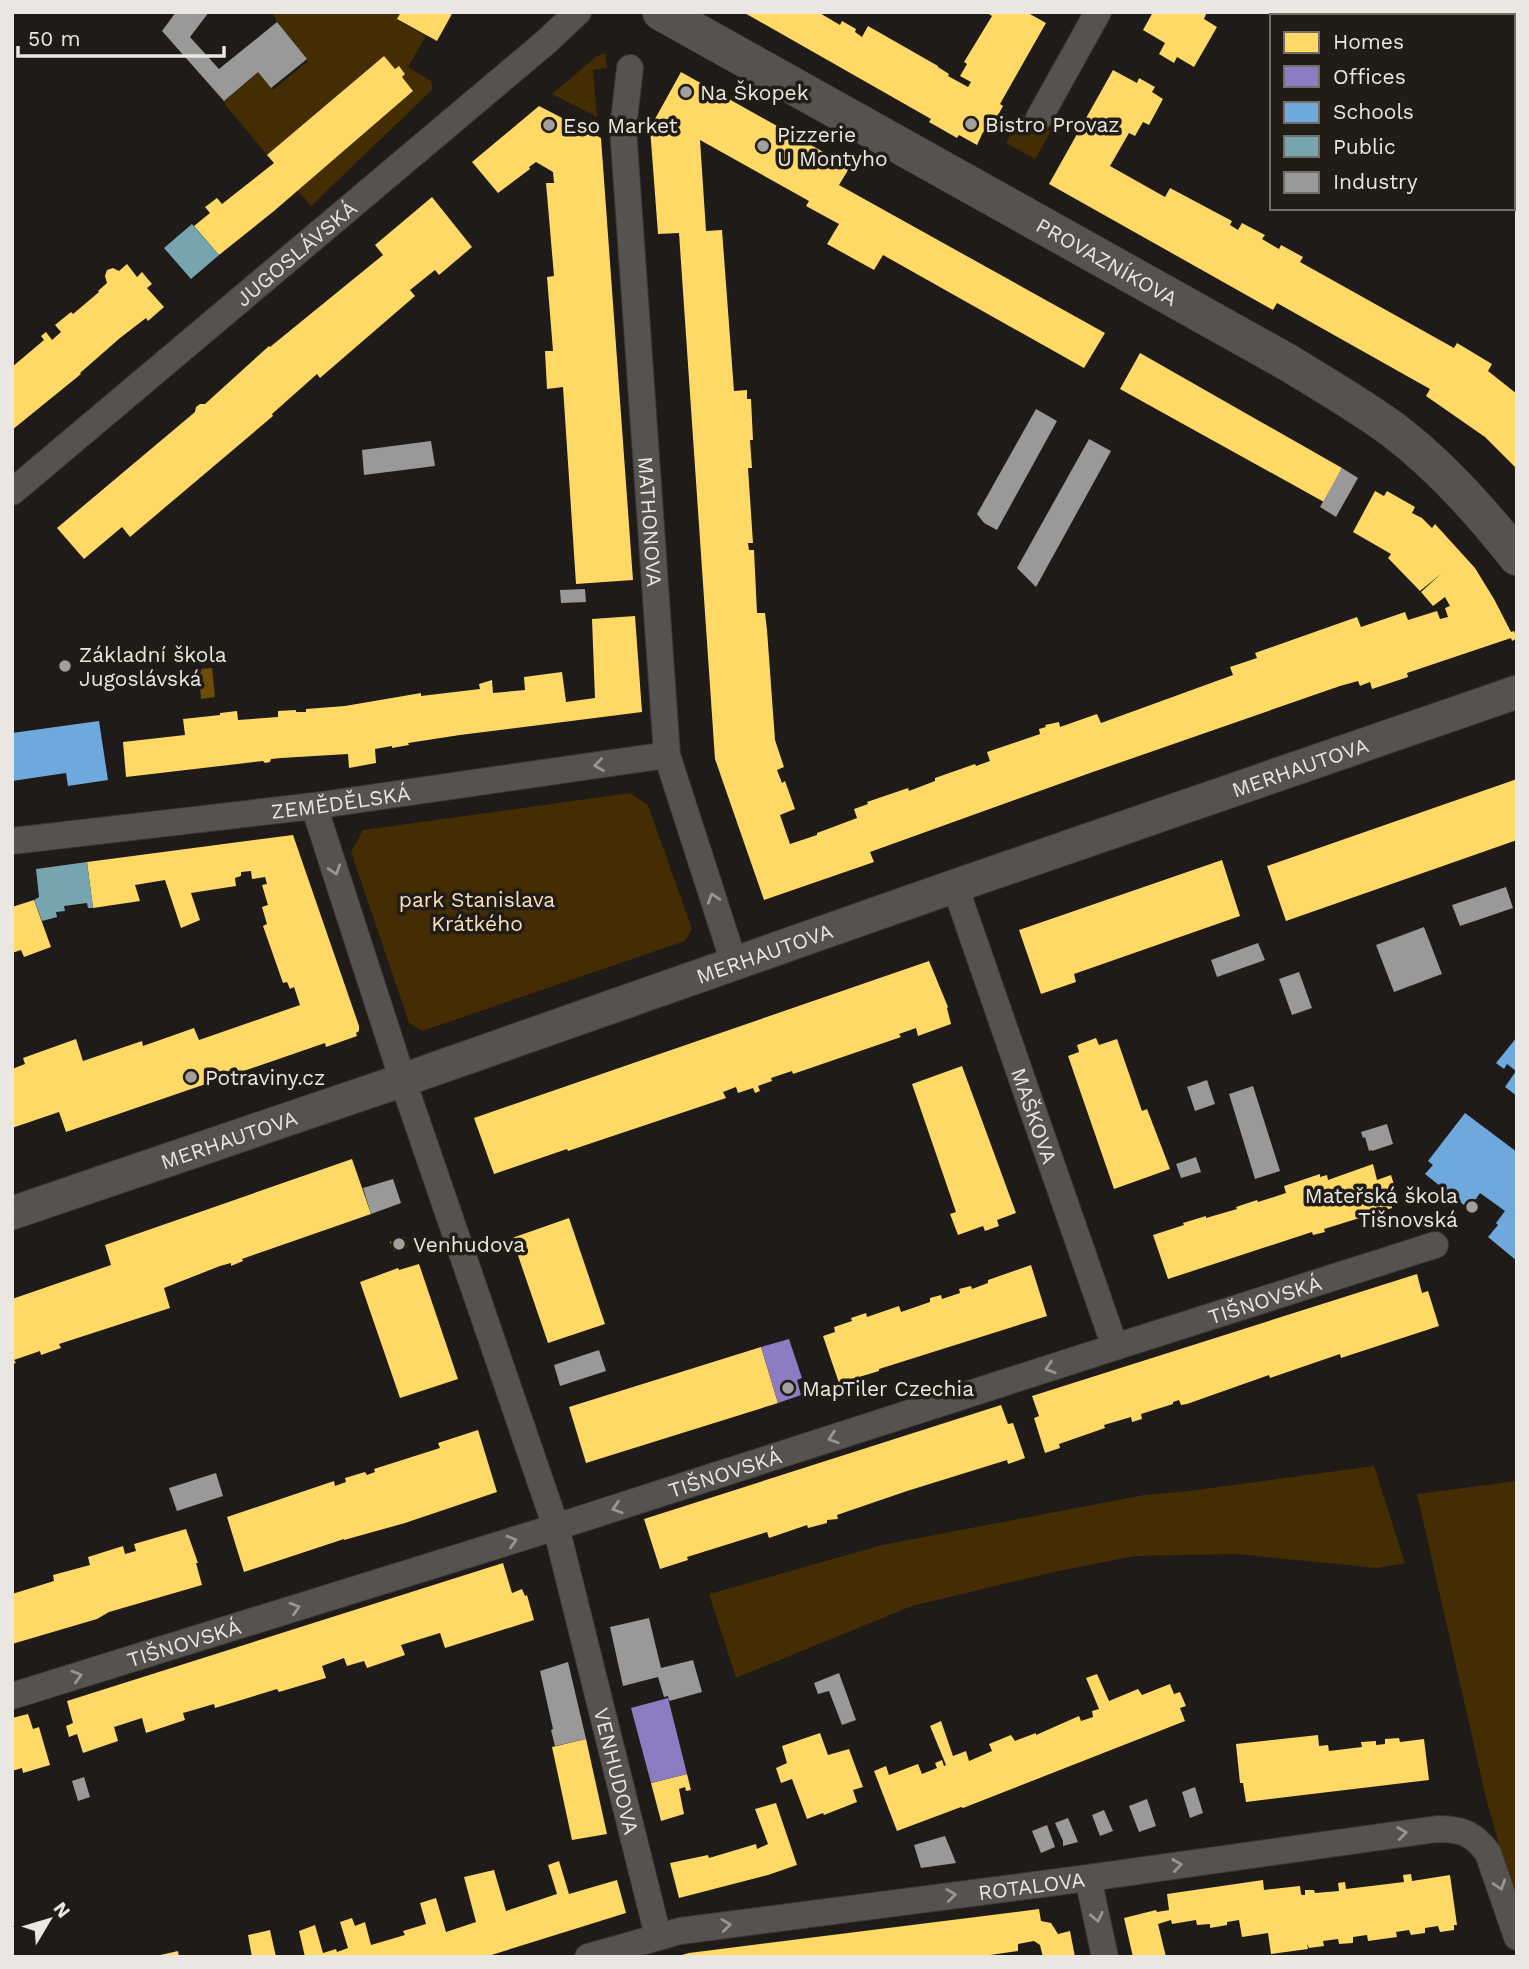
<svg xmlns="http://www.w3.org/2000/svg" width="1529" height="1969" font-family="'Work Sans',sans-serif">
	<style>
		.green { fill: #442c03 }
		.water { fill: #6f4b0a }
		.homes { fill: #ffd966 }
		.offices { fill: #8e7cc3 }
		.schools { fill: #6fa8dc }
		.public { fill: #76a5af }
		.industry { fill: #999 }
		.lines { fill: none; stroke-linecap: round; stroke-linejoin: round }
		.minor-casing { stroke: #393634; stroke-width: 28 }
		.tertiary-casing { stroke: #393634; stroke-width: 35 }
		.secondary-casing { stroke: #393634; stroke-width: 38 }
		.minor { stroke: #555250; stroke-width: 26 }
		.tertiary { stroke: #555250; stroke-width: 33 }
		.secondary { stroke: #555250; stroke-width: 37 }
		.tram { stroke: #54524f; stroke-width: 2 }
		.oneway { stroke: #989592 }
		.poi-dot { fill: #a3a09b; stroke: #211c15; stroke-width: 2.5 }
		.labels { text-anchor: middle; dominant-baseline: central; stroke-width: 7; stroke-linejoin: round; paint-order: stroke }
		.poi-label { font-size: 21px; fill: #eae7e2; stroke: #211c15; text-anchor: start }
		.street-label { font-size: 21px; fill: #eae7e2; stroke: #211c15 }
		.park-label { font-size: 21px; fill: #f7dfc0; stroke: #211c15 }
	</style>
	<rect width="100%" height="100%" fill="#1e1b18"/>
	<g class="green">
		<polygon points="272,12 401,12 397,20 426,36 408,67 431,81 433,89 311,206 297,190 413,91 402,77 405,74 399,67 395,69 384,56 267,155 223,102 258,72 273,90 308,61 277,22"/>
		<polygon points="605,53 607,68 593,70 597,117 552,94 597,56"/>
		<polygon points="1021,114 1051,131 1035,159 1006,143"/>
		<polygon points="630,793 648,805 692,929 685,941 422,1031 409,1023 351,852 363,830"/>
		<polygon points="1374,1466 1405,1563 1378,1568 1235,1554 1135,1556 1054,1572 912,1606 736,1678 709,1594 882,1545 1144,1495 1181,1492"/>
		<polygon points="1517,1481 1517,1909 1486,1798 1417,1494"/>
	</g>
	<polygon class="water" points="212,668 215,697 201,699 199,669"/>
	<g class="homes">
		<polygon points="401,12 453,12 437,41 397,19"/>
		<polygon points="743,12 818,12 840,25 842,21 856,29 855,32 862,37 868,26 938,66 938,67 949,74 948,76 968,87 971,82 960,76 967,64 964,62 992,16 986,12 1031,12 1030,14 1046,23 1000,104 1003,106 988,134 983,132 977,145 959,135 957,138 929,122 931,119"/>
		<polygon points="1153,12 1207,12 1204,19 1217,27 1194,67 1177,57 1174,63 1159,54 1165,43 1143,30"/>
		<polygon points="1346,12 1364,12 1372,15 1344,16"/>
		<polygon points="384,56 395,69 399,66 405,74 402,77 413,91 274,211 219,255 194,226 210,213 205,207 217,198 222,204 274,163 267,155"/>
		<polygon points="1513,57 1517,58 1517,113 1513,112"/>
		<polygon points="1113,70 1137,83 1139,78 1155,87 1152,92 1163,99 1149,125 1143,122 1135,136 1129,133 1110,166 1165,197 1170,188 1232,221 1230,225 1238,230 1242,223 1265,235 1262,239 1279,249 1281,245 1303,257 1300,262 1454,348 1457,343 1492,364 1488,371 1517,394 1517,469 1485,437 1426,396 1430,389 1277,303 1273,310 1049,184"/>
		<polygon points="681,72 850,167 839,185 1105,333 1084,368 883,255 874,270 827,244 839,224 806,206 809,201 700,140 706,231 722,230 734,391 747,390 747,399 751,399 753,440 750,440 752,468 748,468 753,543 748,543 749,550 754,550 757,613 765,613 767,630 775,740 784,767 777,770 782,783 785,781 795,809 780,815 790,844 817,835 817,833 857,818 854,809 868,804 867,802 908,788 909,791 935,781 935,778 975,764 976,766 990,761 987,752 1040,734 1039,729 1046,727 1045,725 1059,722 1060,727 1097,714 1101,723 1233,675 1230,667 1257,658 1255,653 1357,617 1361,627 1405,612 1408,620 1437,611 1440,619 1448,617 1445,608 1450,606 1445,597 1433,606 1421,592 1442,573 1420,591 1388,558 1391,554 1353,532 1375,491 1384,496 1387,491 1415,507 1412,513 1422,518 1432,528 1435,524 1475,568 1494,599 1511,632 1514,631 1517,638 1512,641 1511,638 1407,673 1408,677 1372,689 1370,682 1360,686 1358,681 1340,686 1090,773 870,852 874,862 764,900 715,759 679,233 658,234 650,128"/>
		<polygon points="539,106 601,138 633,580 576,584 563,387 547,389 545,351 553,351 547,277 554,276 546,183 554,183 553,172 536,162 529,167 530,169 498,193 472,162"/>
		<polygon points="432,197 472,247 439,275 435,270 410,290 415,296 320,378 317,374 272,414 273,416 130,537 122,527 84,559 57,528 195,412 196,407 200,404 205,404 269,346 270,347 383,255 375,245"/>
		<polygon points="127,264 137,277 142,272 152,284 147,288 164,307 148,321 146,318 120,338 80,373 81,374 12,430 12,367 44,340 41,336 46,332 52,340 61,332 55,325 71,312 73,314 99,292 98,291 107,283 105,276 107,270 113,268 119,271"/>
		<polygon points="1140,353 1342,468 1324,502 1120,389"/>
		<polygon points="635,616 642,712 460,735 408,743 409,745 392,748 392,746 375,749 376,763 349,768 348,754 281,758 271,759 270,762 265,763 263,761 126,777 123,742 185,735 183,719 220,715 220,713 237,711 238,720 278,717 278,711 296,710 296,712 306,712 306,709 345,706 421,693 421,696 480,689 479,684 492,680 493,693 525,690 524,677 562,672 566,702 595,698 592,619"/>
		<polygon points="1517,779 1517,840 1286,921 1267,866"/>
		<polygon points="293,835 359,1026 359,1031 356,1033 357,1036 326,1047 325,1043 66,1132 59,1112 12,1128 12,1069 25,1064 23,1058 76,1039 83,1061 142,1041 143,1046 194,1028 199,1040 300,1005 294,987 290,989 287,982 283,983 263,926 267,924 262,907 268,905 262,885 267,884 265,877 252,879 251,871 241,872 241,876 235,878 236,886 191,893 200,920 181,928 165,880 135,885 140,901 93,908 87,862"/>
		<polygon points="1222,860 1240,916 1074,974 1076,982 1041,994 1019,930"/>
		<polygon points="34,900 51,947 24,957 21,950 12,953 12,907"/>
		<polygon points="929,961 948,1007 947,1008 951,1024 918,1036 916,1028 899,1034 901,1037 793,1074 792,1071 771,1078 772,1081 758,1086 760,1091 755,1093 753,1088 738,1093 736,1087 723,1092 726,1098 568,1151 567,1149 494,1174 474,1118"/>
		<polygon points="1096,1038 1099,1045 1117,1039 1142,1111 1147,1109 1170,1169 1114,1189 1068,1056 1079,1052 1077,1045"/>
		<polygon points="962,1066 1016,1213 997,1220 999,1226 985,1231 983,1226 958,1235 950,1214 956,1212 912,1084"/>
		<polygon points="352,1159 371,1214 242,1259 243,1261 231,1266 231,1263 220,1266 164,1288 170,1308 59,1344 61,1348 41,1355 40,1351 14,1360 16,1363 12,1364 12,1299 111,1265 105,1245"/>
		<polygon points="1373,1164 1377,1180 1391,1175 1398,1198 1390,1200 1392,1208 1324,1229 1325,1232 1313,1235 1312,1232 1168,1279 1153,1235 1184,1225 1183,1223 1206,1216 1206,1218 1237,1209 1236,1207 1257,1200 1258,1202 1286,1193 1284,1186 1320,1174 1320,1177 1327,1175 1328,1180"/>
		<polygon points="569,1218 605,1324 548,1343 512,1238"/>
		<polygon points="404,1237 407,1247 394,1251 390,1242"/>
		<polygon points="419,1264 458,1379 400,1398 360,1282 398,1268 399,1270"/>
		<polygon points="1031,1265 1047,1316 879,1369 879,1371 839,1383 823,1336 835,1332 834,1327 852,1321 851,1318 866,1313 867,1317 899,1306 901,1312 930,1302 930,1298 941,1295 942,1299 960,1293 959,1289 971,1286 972,1289 988,1283 988,1280"/>
		<polygon points="1417,1274 1422,1293 1428,1291 1439,1326 1341,1358 1340,1354 1270,1378 1269,1375 1187,1404 1181,1405 1179,1400 1173,1402 1173,1404 1141,1414 1142,1419 1132,1422 1131,1417 1104,1425 1105,1428 1059,1444 1060,1448 1045,1453 1034,1418 1039,1416 1032,1396"/>
		<polygon points="761,1347 778,1403 586,1463 569,1407"/>
		<polygon points="1001,1405 1008,1424 1013,1423 1025,1458 1008,1464 1007,1460 907,1491 837,1515 838,1519 827,1520 827,1523 808,1528 807,1525 769,1538 767,1532 687,1557 688,1560 660,1569 644,1519"/>
		<polygon points="478,1430 497,1492 405,1523 344,1540 344,1539 244,1572 227,1517 334,1481 335,1486 346,1482 345,1478 365,1472 367,1475 375,1472 374,1469 440,1448 438,1443"/>
		<polygon points="186,1529 198,1563 196,1563 202,1585 109,1612 97,1619 12,1644 12,1594 54,1581 53,1575 90,1565 88,1557 123,1546 125,1554 136,1551 134,1544"/>
		<polygon points="503,1563 512,1593 522,1589 525,1596 527,1595 534,1620 445,1648 440,1633 401,1645 405,1655 367,1668 364,1661 347,1666 344,1658 322,1666 326,1678 279,1692 277,1689 215,1708 214,1704 197,1709 183,1713 185,1720 146,1733 142,1718 114,1727 118,1741 83,1753 77,1734 69,1737 66,1726 73,1723 67,1701"/>
		<polygon points="1097,1674 1109,1701 1138,1689 1142,1695 1170,1684 1174,1694 1180,1692 1186,1706 1180,1708 1185,1721 963,1808 961,1807 897,1831 874,1771 886,1766 889,1775 918,1764 922,1774 937,1768 935,1763 942,1760 944,1766 946,1765 930,1726 941,1721 953,1756 966,1751 969,1761 992,1751 989,1744 1011,1735 1015,1741 1036,1733 1036,1735 1079,1716 1081,1721 1093,1717 1092,1711 1099,1709 1086,1678"/>
		<polygon points="28,1714 33,1729 39,1727 50,1765 23,1773 22,1768 12,1771 12,1718"/>
		<polygon points="820,1733 828,1755 849,1749 863,1787 853,1790 857,1802 824,1815 823,1813 807,1819 792,1779 781,1783 776,1768 787,1763 782,1746"/>
		<polygon points="1318,1735 1319,1746 1328,1745 1329,1751 1362,1747 1361,1742 1376,1741 1376,1745 1385,1744 1385,1739 1399,1738 1400,1742 1424,1739 1429,1780 1246,1802 1243,1783 1240,1783 1236,1744"/>
		<polygon points="586,1739 607,1834 572,1840 552,1747"/>
		<polygon points="687,1774 691,1790 686,1791 685,1787 679,1789 684,1814 661,1821 651,1783"/>
		<polygon points="776,1803 797,1865 768,1875 679,1898 670,1863 708,1855 709,1858 756,1844 757,1849 768,1844 755,1809"/>
		<polygon points="559,1861 569,1894 617,1880 626,1913 485,1957 305,1957 299,1931 315,1925 323,1953 336,1949 337,1952 348,1948 340,1922 352,1918 355,1926 365,1922 371,1945 405,1935 403,1931 426,1924 420,1903 436,1898 446,1932 476,1922 464,1877 494,1870 506,1911 557,1894 548,1865"/>
		<polygon points="1411,1874 1412,1881 1450,1875 1457,1925 1454,1925 1454,1930 1440,1932 1438,1926 1425,1928 1425,1933 1411,1935 1409,1930 1396,1932 1397,1937 1368,1941 1367,1935 1353,1937 1353,1943 1339,1944 1338,1939 1323,1941 1324,1946 1309,1948 1307,1944 1308,1949 1271,1954 1268,1933 1242,1937 1239,1920 1227,1922 1227,1925 1210,1928 1210,1924 1197,1925 1196,1920 1172,1924 1171,1920 1158,1924 1166,1957 1133,1957 1124,1918 1156,1910 1157,1912 1169,1910 1167,1894 1263,1880 1264,1890 1300,1886 1301,1894 1302,1895 1305,1895 1305,1890 1314,1890 1315,1893 1339,1891 1338,1883 1345,1882 1346,1889 1404,1882 1403,1875"/>
		<polygon points="1039,1909 1041,1921 1051,1923 1058,1934 1070,1931 1075,1957 1043,1957 1040,1945 1034,1941 1018,1944 1018,1951 976,1957 678,1956 689,1953"/>
		<polygon points="270,1930 276,1957 252,1957 248,1935"/>
		<polygon points="178,1951 179,1957 156,1957 156,1956"/>
	</g>
	<g class="offices">
		<polygon points="789,1339 802,1378 797,1380 801,1395 778,1403 761,1347"/>
		<polygon points="668,1698 687,1774 651,1783 631,1708"/>
	</g>
	<g class="schools">
		<polygon points="99,721 108,780 68,786 66,773 12,781 12,733"/>
		<polygon points="1517,1037 1517,1096 1505,1087 1516,1071 1507,1064 1504,1069 1496,1063"/>
		<polygon points="1465,1113 1517,1152 1517,1261 1488,1237 1498,1225 1496,1223 1505,1211 1480,1193 1469,1209 1425,1174 1433,1165 1428,1161"/>
	</g>
	<g class="public">
		<polygon points="192,224 219,255 191,279 164,248"/>
		<polygon points="87,862 93,908 88,908 87,903 64,906 65,911 56,912 57,917 42,921 34,900 39,897 36,869"/>
	</g>
	<g class="industry">
		<polygon points="176,12 209,12 190,37 219,69 277,22 307,59 271,88 258,72 224,101 162,31"/>
		<polygon points="1036,409 1057,421 997,530 984,523 977,514"/>
		<polygon points="1089,439 1111,451 1036,587 1017,568"/>
		<polygon points="431,441 435,466 364,475 362,450"/>
		<polygon points="1342,468 1358,478 1336,517 1320,507"/>
		<polygon points="585,589 586,602 561,603 560,590"/>
		<polygon points="1506,887 1513,908 1460,926 1452,905"/>
		<polygon points="1424,927 1442,974 1394,992 1376,945"/>
		<polygon points="1258,943 1265,960 1217,977 1211,960"/>
		<polygon points="1299,972 1312,1008 1292,1015 1279,979"/>
		<polygon points="1207,1080 1215,1104 1195,1111 1187,1087"/>
		<polygon points="1253,1086 1280,1171 1255,1179 1229,1094"/>
		<polygon points="1387,1124 1393,1144 1372,1151 1372,1150 1369,1151 1365,1137 1363,1138 1361,1132"/>
		<polygon points="1196,1157 1201,1172 1181,1178 1176,1164"/>
		<polygon points="393,1179 401,1203 371,1214 363,1188"/>
		<polygon points="599,1350 606,1371 560,1386 554,1365"/>
		<polygon points="216,1473 223,1496 177,1511 169,1488"/>
		<polygon points="649,1618 661,1668 693,1660 702,1692 669,1701 668,1696 664,1697 658,1677 623,1686 610,1627"/>
		<polygon points="568,1662 586,1739 555,1746 551,1730 553,1729 540,1671"/>
		<polygon points="839,1673 856,1720 842,1725 829,1691 818,1694 814,1683"/>
		<polygon points="84,1777 90,1797 78,1801 72,1781"/>
		<polygon points="1195,1787 1203,1813 1190,1818 1182,1792"/>
		<polygon points="1147,1799 1156,1826 1139,1832 1129,1806"/>
		<polygon points="1104,1810 1113,1831 1100,1836 1092,1815"/>
		<polygon points="1068,1818 1078,1842 1063,1846 1063,1841 1055,1823"/>
		<polygon points="1047,1825 1055,1847 1041,1853 1032,1831"/>
		<polygon points="945,1836 956,1863 921,1868 914,1845"/>
	</g>
	<g class="lines">
		<g class="minor-casing">
			<g id="minor">
				<polyline points="1424,12 1435,16"/>
				<polyline points="1513,42 1517,43"/>
				<path id="s1" d="M630,68L623,128L667,755L734,963"/>
				<polyline points="1039,118 1098,12"/>
				<path id="s2" d="M12,492L546,42L578,12"/>
				<path id="s3" d="M314,806L405,1087L556,1527L658,1936"/>
				<path id="s4" d="M12,841L314,806L667,755"/>
				<path id="s5" d="M955,886L1115,1347"/>
				<path id="s6" d="M12,1696L556,1527L1115,1347L1435,1245"/>
				<polyline points="1088,1878 1105,1957"/>
				<path id="s7" d="M588,1957L680,1931L1088,1878L1437,1829C1462,1829 1473,1833 1488,1853L1517,1937"/>
			</g>
		</g>
		<g class="tertiary-casing">
			<g id="tertiary">
				<path id="s8" d="M12,1213L403,1080L955,886L1517,692"/>
			</g>
		</g>
		<g class="secondary-casing">
			<g id="secondary">
				<path id="s9" d="M661,12L1287,362C1323,384 1359,405 1392,429C1440,465 1480,510 1517,557"/>
			</g>
		</g>
		<use href="#minor" class="minor"/>
		<use href="#tertiary" class="tertiary"/>
		<use href="#secondary" class="secondary"/>
		<g class="tram">
			<polyline points="12,1204 362,1087 732,956 1517,685"/>
			<polyline points="12,1221 405,1087 1517,699"/>
		</g>
	</g>
	<defs><path id="oneway-chevron" d="M-2-3.5L2.5 0L-2 3.5" fill="none" stroke-width="1.6" stroke-linecap="round" stroke-linejoin="round" transform="scale(1.75)"/></defs>
	<g class="oneway">
		<use href="#oneway-chevron" transform="translate(599 765) rotate(172)"/>
		<use href="#oneway-chevron" transform="translate(335 870) rotate(72)"/>
		<use href="#oneway-chevron" transform="translate(713 898) rotate(-108)"/>
		<use href="#oneway-chevron" transform="translate(1050 1368) rotate(162)"/>
		<use href="#oneway-chevron" transform="translate(833 1438) rotate(162)"/>
		<use href="#oneway-chevron" transform="translate(617 1508) rotate(162)"/>
		<use href="#oneway-chevron" transform="translate(512 1541) rotate(-17)"/>
		<use href="#oneway-chevron" transform="translate(295 1608) rotate(-17)"/>
		<use href="#oneway-chevron" transform="translate(77 1676) rotate(-17)"/>
		<use href="#oneway-chevron" transform="translate(1402 1833) rotate(-8)"/>
		<use href="#oneway-chevron" transform="translate(1177 1865) rotate(-8)"/>
		<use href="#oneway-chevron" transform="translate(1500 1885) rotate(72)"/>
		<use href="#oneway-chevron" transform="translate(951 1895) rotate(-7)"/>
		<use href="#oneway-chevron" transform="translate(1097 1917) rotate(78)"/>
		<use href="#oneway-chevron" transform="translate(726 1925) rotate(-7)"/>
	</g>
	<g class="poi-dot">
		<circle cx="686" cy="92" r="7"/>
		<circle cx="971" cy="124" r="7"/>
		<circle cx="549" cy="125" r="7"/>
		<circle cx="763" cy="146" r="7"/>
		<circle cx="65" cy="666" r="7"/>
		<circle cx="191" cy="1077" r="7"/>
		<circle cx="1472" cy="1207" r="7"/>
		<circle cx="399" cy="1244" r="7"/>
		<circle cx="788" cy="1388" r="7"/>
	</g>
	<g class="labels">
		<g class="poi-label">
			<text x="700" y="92">Na Škopek</text>
			<text x="985" y="124">Bistro Provaz</text>
			<text x="563" y="125">Eso Market</text>
			<text x="777" y="134">Pizzerie<tspan x="777" dy="24">U Montyho</tspan></text>
			<text x="79" y="654">Základní škola<tspan x="79" dy="24">Jugoslávská</tspan></text>
			<text x="205" y="1077">Potraviny.cz</text>
			<text x="1458" y="1195" text-anchor="end">Mateřská škola<tspan x="1458" dy="24">Tišnovská</tspan></text>
			<text x="413" y="1244">Venhudova</text>
			<text x="802" y="1388">MapTiler Czechia</text>
		</g>
		<g class="street-label">
			<text stroke="none"><textPath href="#s2" startOffset="371">JUGOSLÁVSKÁ</textPath></text>
			<text stroke="none"><textPath href="#s9" startOffset="511">PROVAZNÍKOVA</textPath></text>
			<text stroke="none"><textPath href="#s1" startOffset="455">MATHONOVA</textPath></text>
			<text stroke="none"><textPath href="#s8" startOffset="1363">MERHAUTOVA</textPath></text>
			<text stroke="none"><textPath href="#s4" startOffset="331">ZEMĚDĚLSKÁ</textPath></text>
			<text stroke="none"><textPath href="#s8" startOffset="796">MERHAUTOVA</textPath></text>
			<text stroke="none"><textPath href="#s5" startOffset="243">MAŠKOVA</textPath></text>
			<text stroke="none"><textPath href="#s8" startOffset="229">MERHAUTOVA</textPath></text>
			<text stroke="none"><textPath href="#s6" startOffset="1314">TIŠNOVSKÁ</textPath></text>
			<text stroke="none"><textPath href="#s6" startOffset="747">TIŠNOVSKÁ</textPath></text>
			<text stroke="none"><textPath href="#s6" startOffset="180">TIŠNOVSKÁ</textPath></text>
			<text stroke="none"><textPath href="#s3" startOffset="1012">VENHUDOVA</textPath></text>
			<text stroke="none"><textPath href="#s7" startOffset="450">ROTALOVA</textPath></text>
		</g>
		<g class="park-label">
			<text x="477" y="899">park Stanislava<tspan x="477" dy="24">Krátkého</tspan></text>
		</g>
	</g>
	<rect width="1529" height="1969" fill="none" stroke="#eae7e2" stroke-width="28"/>
	<rect x="1270" y="14" width="245" height="196" fill="#211c15" stroke="#716d67" stroke-width="2"/>
	<rect x="1284" y="32" width="35" height="21" fill="#ffd966" stroke="#716d67" stroke-width="2"/>
	<text x="1333" y="49" font-size="21" fill="#eae7e2">Homes</text>
	<rect x="1284" y="66" width="35" height="21" fill="#8e7cc3" stroke="#716d67" stroke-width="2"/>
	<text x="1333" y="84" font-size="21" fill="#eae7e2">Offices</text>
	<rect x="1284" y="102" width="35" height="21" fill="#6fa8dc" stroke="#716d67" stroke-width="2"/>
	<text x="1333" y="119" font-size="21" fill="#eae7e2">Schools</text>
	<rect x="1284" y="136" width="35" height="21" fill="#76a5af" stroke="#716d67" stroke-width="2"/>
	<text x="1333" y="154" font-size="21" fill="#eae7e2">Public</text>
	<rect x="1284" y="172" width="35" height="21" fill="#999999" stroke="#716d67" stroke-width="2"/>
	<text x="1333" y="189" font-size="21" fill="#eae7e2">Industry</text>
	<g transform="translate(49 1920) rotate(52)" stroke="#211c15" stroke-width="5" paint-order="stroke">
	<path d="M0-5L12 26L0 18L-12 26Z" fill="#eae7e2"/>
	<text y="-10" font-size="19" font-weight="bold" text-anchor="middle" fill="#eae7e2">N</text>
	</g>
	<path d="M18 46v10h206v-10" fill="none" stroke="#eae7e2" stroke-width="3.5"/>
	<text x="28" y="46" font-size="21" fill="#eae7e2" stroke="#211c15" stroke-width="5" paint-order="stroke">50 m</text>
</svg>
